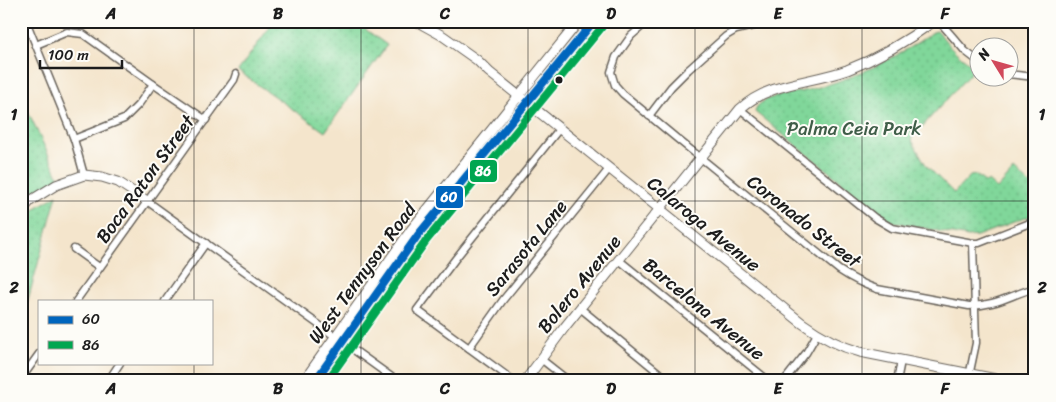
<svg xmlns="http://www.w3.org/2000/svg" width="1056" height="402" font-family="Sriracha,sans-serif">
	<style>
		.grass { fill: url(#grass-dots); stroke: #4e7a5b }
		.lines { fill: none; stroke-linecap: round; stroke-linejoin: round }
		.street-casing { stroke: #68625a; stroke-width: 9 }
		.secondary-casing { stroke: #68625a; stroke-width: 11 }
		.highway-casing { stroke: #68625a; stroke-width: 14 }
		.street { stroke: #fff; stroke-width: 6 }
		.secondary { stroke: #fff; stroke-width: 9 }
		.highway { stroke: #fff; stroke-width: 11 }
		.bus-1-casing { stroke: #fdfcf7; stroke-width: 11 }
		.bus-2-casing { stroke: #fdfcf7; stroke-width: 11 }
		.bus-1 { stroke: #0065bd; stroke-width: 8 }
		.bus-2 { stroke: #00a651; stroke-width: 8 }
		.grid { fill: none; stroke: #1c1c1c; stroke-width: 1; stroke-opacity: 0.55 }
		.bus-dot { fill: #1c1c1c; stroke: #fdfcf7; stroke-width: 2 }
		.labels { text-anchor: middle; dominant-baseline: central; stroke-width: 4; stroke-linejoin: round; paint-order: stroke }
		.park-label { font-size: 19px; fill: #3f5d48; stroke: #fdfcf7 }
		.street-label { font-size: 19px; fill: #1c1c1c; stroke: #fdfcf7 }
		.line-badge { stroke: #fdfcf7; stroke-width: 2 }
		.badge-label { font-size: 14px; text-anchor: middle; font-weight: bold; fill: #fff }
		.neatline { fill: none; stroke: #1c1c1c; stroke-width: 2 }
		.grid-label { font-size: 16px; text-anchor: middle; font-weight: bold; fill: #1c1c1c }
	</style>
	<defs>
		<pattern id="grass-dots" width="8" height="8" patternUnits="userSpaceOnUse" patternTransform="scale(1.25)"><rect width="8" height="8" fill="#80d79a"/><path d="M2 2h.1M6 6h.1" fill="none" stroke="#6eb884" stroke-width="1.8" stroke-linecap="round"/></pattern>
	</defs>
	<rect width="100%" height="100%" fill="#fdfcf7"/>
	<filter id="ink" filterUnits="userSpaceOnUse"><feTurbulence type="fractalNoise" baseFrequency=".02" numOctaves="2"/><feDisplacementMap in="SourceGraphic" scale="10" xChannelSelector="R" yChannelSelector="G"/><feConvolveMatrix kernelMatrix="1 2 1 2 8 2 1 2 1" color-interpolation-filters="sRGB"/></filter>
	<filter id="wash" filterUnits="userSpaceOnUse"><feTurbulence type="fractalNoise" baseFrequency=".0096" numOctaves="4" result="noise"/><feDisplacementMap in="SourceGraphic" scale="20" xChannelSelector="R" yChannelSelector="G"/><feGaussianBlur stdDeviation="1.12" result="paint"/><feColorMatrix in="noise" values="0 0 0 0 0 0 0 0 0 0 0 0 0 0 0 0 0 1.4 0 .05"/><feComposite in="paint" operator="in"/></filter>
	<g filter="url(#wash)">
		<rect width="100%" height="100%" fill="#f4e5cc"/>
		<g class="grass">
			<polygon points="274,21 354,21 387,45 325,132 238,71"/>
			<path d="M937,31L939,32C949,47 961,58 976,67L911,139L926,165L954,193L970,176L976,175L986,183L988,181L997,189L1014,170L1030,185L1033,182L1035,184V214L977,236L968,237L894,222L887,219L755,112C756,96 796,93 808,90C854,79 895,59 933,32Z"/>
			<polygon points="21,96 60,180 36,193 21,204"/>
			<polygon points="57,195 21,325 21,222 37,207"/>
		</g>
	</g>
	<g filter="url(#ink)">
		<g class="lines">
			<g class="street-casing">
				<g id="street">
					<polyline points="26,21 74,139 84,175"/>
					<path d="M648,21L631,36L616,57L611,72L615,85L623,94L675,137L839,270C851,278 862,284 877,289L969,306C996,306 1010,295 1035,288"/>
					<polyline points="939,21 965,51 978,61"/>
					<polyline points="36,45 67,32 83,34 153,84 206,120"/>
					<polyline points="1008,74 1035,77"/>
					<polyline points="740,109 875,218 892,228 973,243 979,243 1035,221"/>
					<polyline points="649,116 671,87 688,70 726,36 736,30 775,21"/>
					<polyline points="74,139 124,119 139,104 153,84"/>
					<polyline points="147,201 397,381"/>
					<polyline points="74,249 99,267"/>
					<polyline points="619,260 769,381"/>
					<polyline points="76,301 234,80 236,74"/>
					<polyline points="165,301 206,243"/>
					<polyline points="580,308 669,381"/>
					<polyline points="469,348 503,300 609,169"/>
					<polyline points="541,359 569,381"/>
					<polyline points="21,379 39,354"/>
					<polyline points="108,381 120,363"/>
					<polyline points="514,381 417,310 456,258 560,128"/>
					<polyline points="784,381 806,353 817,334"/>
					<polyline points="897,381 901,361"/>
					<polyline points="968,381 976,343 973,243"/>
				</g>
			</g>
			<g class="secondary-casing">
				<g id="secondary">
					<path d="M416,21L443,36L477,60L489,72L802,323C820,336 838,346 860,352L1006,381"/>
					<polyline points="21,212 30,201 56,185 84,175 102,177 118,182 147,201"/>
					<polyline points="306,381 308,375 411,230 579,21"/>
					<polyline points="315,381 418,235 594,21"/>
					<path d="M525,381L564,328L740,109C769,82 811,83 847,70C878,58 907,41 934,21"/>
				</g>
			</g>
			<g class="highway-casing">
				<polyline id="highway" points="593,21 594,21"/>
			</g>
			<use href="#street" class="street"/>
			<use href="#secondary" class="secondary"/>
			<use href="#highway" class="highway"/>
			<g class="bus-1-casing">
				<polyline id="bus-1" points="315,381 418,235 594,21"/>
			</g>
			<g class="bus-2-casing">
				<polyline id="bus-2" points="327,381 426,241 602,27"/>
			</g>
			<use href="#bus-1" class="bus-1"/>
			<use href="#bus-2" class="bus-2"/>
		</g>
	</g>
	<path class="grid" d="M194,21V301M361,21V381M528,21V381M695,21V381M862,21V381M21,201H1035M194,363V381"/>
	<circle class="bus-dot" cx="559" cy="80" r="4.5"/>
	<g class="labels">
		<g class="park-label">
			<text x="854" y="128">Palma Ceia Park</text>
		</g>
		<g class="street-label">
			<text transform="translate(145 179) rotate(-54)">Boca Raton Street</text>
			<text transform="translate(804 221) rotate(38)">Coronado Street</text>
			<text transform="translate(704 224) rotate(39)">Calaroga Avenue</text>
			<text transform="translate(526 248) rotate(-51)">Sarasota Lane</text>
			<text transform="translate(362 273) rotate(-54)">West Tennyson Road</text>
			<text transform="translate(579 284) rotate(-51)">Bolero Avenue</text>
			<text transform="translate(704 309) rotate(39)">Barcelona Avenue</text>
		</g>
	</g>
	<g class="line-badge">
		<rect x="469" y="159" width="29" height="24" rx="5" fill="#00a651"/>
		<rect x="435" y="185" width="29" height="24" rx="5" fill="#0065bd"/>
	</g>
	<g class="badge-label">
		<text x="483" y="176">86</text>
		<text x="449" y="202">60</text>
	</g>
	<rect width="1056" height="402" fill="none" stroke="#fdfcf7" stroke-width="55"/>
	<rect x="38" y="300" width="175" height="65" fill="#fdfcf7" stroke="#a3a29f"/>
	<rect x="48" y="316" width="25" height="8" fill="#0065bd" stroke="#a3a29f"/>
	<text x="82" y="324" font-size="15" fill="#1c1c1c">60</text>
	<rect x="48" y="341" width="25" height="8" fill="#00a651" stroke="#a3a29f"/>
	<text x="82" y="350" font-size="15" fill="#1c1c1c">86</text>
	<g transform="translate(994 62) rotate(307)"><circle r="24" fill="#fdfcf7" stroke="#a3a29f"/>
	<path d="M0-4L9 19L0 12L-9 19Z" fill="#d1495b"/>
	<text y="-8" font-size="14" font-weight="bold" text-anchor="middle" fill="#1c1c1c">N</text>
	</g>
	<path d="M40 60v8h82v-8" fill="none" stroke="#1c1c1c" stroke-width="2.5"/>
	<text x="48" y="60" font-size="15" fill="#1c1c1c" stroke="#fdfcf7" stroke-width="4" paint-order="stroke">100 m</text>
	<rect x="28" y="28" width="1000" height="346" class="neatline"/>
	<g class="grid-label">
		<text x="111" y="19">A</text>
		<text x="278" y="19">B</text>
		<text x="445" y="19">C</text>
		<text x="611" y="19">D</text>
		<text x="778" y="19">E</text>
		<text x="945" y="19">F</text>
		<text x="14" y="120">1</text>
		<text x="1042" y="120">1</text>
		<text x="14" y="293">2</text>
		<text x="1042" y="293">2</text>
		<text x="111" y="394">A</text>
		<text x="278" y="394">B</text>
		<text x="445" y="394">C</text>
		<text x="611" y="394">D</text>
		<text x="778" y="394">E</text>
		<text x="945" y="394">F</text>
	</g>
</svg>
